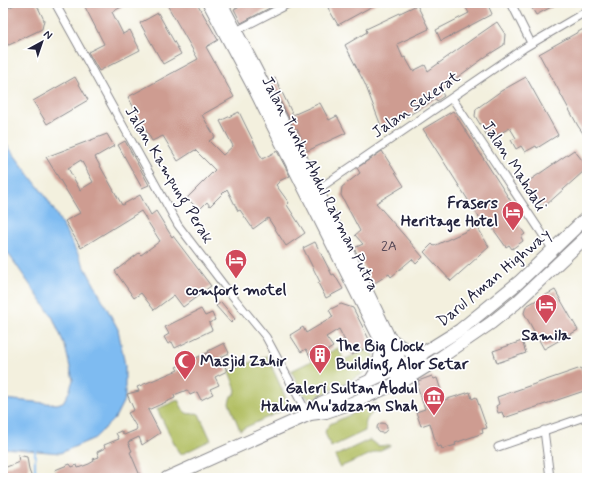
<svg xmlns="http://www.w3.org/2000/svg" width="590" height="481" font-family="Mynerve,sans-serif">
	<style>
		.green { fill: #b0bd5f; stroke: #69704d }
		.water { fill: #7ebbf1; stroke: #506e96 }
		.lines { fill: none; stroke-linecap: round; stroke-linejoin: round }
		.stream { stroke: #7ebbf1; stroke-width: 2 }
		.building { fill: #ce9c91; fill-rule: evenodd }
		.minor-casing { stroke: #8a898c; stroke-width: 9 }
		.primary-casing { stroke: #8a898c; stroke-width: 14 }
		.minor { stroke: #fff; stroke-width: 7 }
		.primary { stroke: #fff; stroke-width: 12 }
		.labels { text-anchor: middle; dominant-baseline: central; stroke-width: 3.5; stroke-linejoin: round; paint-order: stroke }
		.number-label { font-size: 14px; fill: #4d4050 }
		.street-label { font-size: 16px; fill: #22223b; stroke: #fff }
		.poi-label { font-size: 16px; font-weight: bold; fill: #22223b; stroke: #fff; text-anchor: end }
	</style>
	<rect width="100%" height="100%" fill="#fff"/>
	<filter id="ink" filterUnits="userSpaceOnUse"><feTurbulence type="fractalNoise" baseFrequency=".025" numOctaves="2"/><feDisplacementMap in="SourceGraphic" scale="8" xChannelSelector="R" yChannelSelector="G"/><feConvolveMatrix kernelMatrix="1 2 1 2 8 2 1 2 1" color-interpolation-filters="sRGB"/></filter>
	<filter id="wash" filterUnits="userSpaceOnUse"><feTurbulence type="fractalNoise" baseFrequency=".012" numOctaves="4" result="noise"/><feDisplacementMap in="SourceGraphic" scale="16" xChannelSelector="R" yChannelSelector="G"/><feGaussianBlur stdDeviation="0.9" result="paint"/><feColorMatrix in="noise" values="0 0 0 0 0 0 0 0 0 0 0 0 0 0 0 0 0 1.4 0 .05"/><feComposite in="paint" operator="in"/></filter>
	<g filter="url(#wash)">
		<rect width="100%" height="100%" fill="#f3f0de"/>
		<g class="green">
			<path d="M373,345C376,361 373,365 361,375L312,400L304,395L291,371L338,348L344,360Z"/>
			<polygon points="267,356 290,407 240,430 229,403 231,396 235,394 236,390 229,371"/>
			<path d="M178,400C184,410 183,416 196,413L199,414L211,440L180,455L157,409Z"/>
			<path d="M376,403L379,410C369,413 364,421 365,431L331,447L325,433L326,429L330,424Z"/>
			<polygon points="369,440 379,446 390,445 390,446 340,467 335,456"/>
		</g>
		<polygon class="water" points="3,140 46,197 57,215 118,329 125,365 125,398 115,418 95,438 60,453 3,448 3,399 57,404 63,402 69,392 73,380 65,346 53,318 3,246"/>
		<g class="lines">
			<polyline class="stream" points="35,449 35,469 37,478"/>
		</g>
		<g id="blocks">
			<g class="building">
				<polygon points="18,3 36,3 44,20 42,29 9,45 3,43 3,11"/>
				<polygon points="83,3 129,3 112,12 123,34 130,30 140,50 99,71 88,52 104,44"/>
				<polygon points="166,3 197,3 218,40 206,47 234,97 202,115 215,137 209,141 223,155 233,146 220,121 239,112 262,159 277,151 290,176 279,181 279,182 276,185 289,203 287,205 305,233 286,246 268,218 253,229 240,210 238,211 227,189 210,206 207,202 199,210 187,198 215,170 195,150 178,161 163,136 152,141 128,97 198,59"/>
				<polygon points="246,3 279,3 241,23 234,9"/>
				<polygon points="338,3 378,3 338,25 328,8"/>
				<polygon points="463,3 487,3 492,14 441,41 436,30 469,13"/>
				<polygon points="529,3 559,3 536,15"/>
				<polygon points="417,5 429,29 397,44 403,58 405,57 413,71 425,65 428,71 471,40 497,22 505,34 504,45 488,55 440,90 444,96 437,101 436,99 383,131 365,84 345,45 367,32 366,29"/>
				<polygon points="158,13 181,54 163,64 140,23"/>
				<polygon points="587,27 587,139 578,126 539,54"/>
				<polygon points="75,77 88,100 47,124 33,101"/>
				<polygon points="526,77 558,135 537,148 536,146 525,152 521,146 516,149 511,140 516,138 510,128 489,139 475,116 476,109 501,91"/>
				<polygon points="275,78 293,115 320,103 329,120 337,116 346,133 307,151 297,129 295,130 270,81"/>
				<polygon points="453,111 512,203 506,207 525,234 521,237 523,241 512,249 509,245 506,247 486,219 482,222 423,129"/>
				<path d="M107,134L114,146L95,157L122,205L140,195L151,215L156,211L172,237L173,236L211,286L204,291L200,289L202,293L183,307L174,295L154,310L141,293L134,298L115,271L139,253L141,255L160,241L141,211L81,248L65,221L80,213L46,157ZM81,160L93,182L80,190L68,168Z"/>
				<polygon points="125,141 149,185 142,188 118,145"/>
				<polygon points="574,150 586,165 584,171 545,206 538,205 523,185"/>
				<polygon points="382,151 404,186 376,203 423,257 416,264 412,259 391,277 389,274 373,284 354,248 363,244 355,235 360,231 341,195 342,187 360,173 357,168"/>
				<polygon points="477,226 489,247 451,281 424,252 432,244 434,246"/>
				<polygon points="315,242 332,275 334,274 343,289 326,298 318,283 320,282 303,248"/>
				<polygon points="555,290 578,330 544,349 524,313 526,306"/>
				<polygon points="221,302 235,319 231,323 216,306"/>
				<polygon points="341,304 353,308 372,345 352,355 339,329 326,337 333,347 312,360 306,349 301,352 290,335 303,327 306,333 333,317 329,310"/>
				<polygon points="201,309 205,316 212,313 215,320 209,323 212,330 175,348 172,342 168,344 164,337 169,334 165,327"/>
				<polygon points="522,341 526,353 497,363 493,351"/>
				<polygon points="224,343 229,353 221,357 227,371 215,377 219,385 210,389 213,394 201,400 197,392 190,395 187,390 174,395 175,398 148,410 160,433 142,445 139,437 128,442 132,451 130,452 141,478 58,478 55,470 70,464 72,467 77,465 78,468 89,464 94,461 93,459 99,457 97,452 105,448 104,445 119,439 116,433 121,431 124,435 136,430 137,428 128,413 134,410 127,394 139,391 137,387 178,370 176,367 209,352 208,351"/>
				<polygon points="581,368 583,376 587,374 587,390 504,418 502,412 498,413 496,406 499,404 497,397"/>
				<polygon points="432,376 434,379 437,378 444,400 470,392 472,399 476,397 487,428 482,429 483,433 455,443 456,445 442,449 441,446 437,447 430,423 421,426 416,412 425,409 417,385 419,385 418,381"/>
				<circle cx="382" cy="428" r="5"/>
				<polygon points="18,455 27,457 29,470 32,478 7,478 4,468 19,462"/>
			</g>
		</g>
	</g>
	<g filter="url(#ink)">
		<use href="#blocks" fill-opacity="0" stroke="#8a898c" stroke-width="1"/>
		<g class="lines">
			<g class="minor-casing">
				<g id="minor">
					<polyline points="55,3 178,225 226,288 266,337 308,415"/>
					<polyline points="511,3 531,43"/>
					<polyline points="236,31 290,3"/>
					<polyline points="452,98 553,250"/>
					<polyline points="317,190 524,48 587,11"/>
					<polyline points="544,430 550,478"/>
					<polyline points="498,447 587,416"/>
				</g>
			</g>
			<g class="primary-casing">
				<g id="primary">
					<polyline points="209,3 254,88 382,343 400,381"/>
					<path d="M221,3C286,127 349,251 408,378"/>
					<path d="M391,339C401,348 409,352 422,355"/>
					<path d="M371,380C379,368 380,358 382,344"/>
					<polyline points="310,414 321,403 402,366 460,330 519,282 587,217"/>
					<polyline points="167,478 310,414 326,412 352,403 408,378 434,362 491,323 516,303 587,236"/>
				</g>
			</g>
			<use href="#minor" class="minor"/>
			<use href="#primary" class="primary"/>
		</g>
	</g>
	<defs>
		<g id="hotel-pin" transform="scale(1.15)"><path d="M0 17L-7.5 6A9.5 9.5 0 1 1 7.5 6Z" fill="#d1495b" stroke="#fff"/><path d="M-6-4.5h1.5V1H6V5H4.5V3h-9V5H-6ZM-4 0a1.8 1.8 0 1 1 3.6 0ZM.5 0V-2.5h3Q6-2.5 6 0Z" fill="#fff"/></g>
		<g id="building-pin" transform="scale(1.15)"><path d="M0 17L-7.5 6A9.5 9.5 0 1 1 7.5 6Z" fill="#d1495b" stroke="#fff"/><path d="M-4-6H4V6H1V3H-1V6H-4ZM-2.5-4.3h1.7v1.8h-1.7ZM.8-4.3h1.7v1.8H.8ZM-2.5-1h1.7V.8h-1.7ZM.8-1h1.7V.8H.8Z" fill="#fff"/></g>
		<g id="mosque-pin" transform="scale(1.15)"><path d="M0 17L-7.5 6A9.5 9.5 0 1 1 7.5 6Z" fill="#d1495b" stroke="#fff"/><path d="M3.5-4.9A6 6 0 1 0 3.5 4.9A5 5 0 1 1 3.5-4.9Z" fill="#fff"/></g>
		<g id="museum-pin" transform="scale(1.15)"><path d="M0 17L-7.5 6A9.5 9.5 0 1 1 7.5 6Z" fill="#d1495b" stroke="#fff"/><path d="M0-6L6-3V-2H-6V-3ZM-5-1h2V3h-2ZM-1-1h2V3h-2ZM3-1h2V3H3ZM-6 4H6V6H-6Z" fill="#fff"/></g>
	</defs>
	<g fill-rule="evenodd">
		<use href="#hotel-pin" x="513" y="212"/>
		<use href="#hotel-pin" x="236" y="260"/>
		<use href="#hotel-pin" x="546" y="305"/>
		<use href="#building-pin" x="320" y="355"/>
		<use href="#mosque-pin" x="185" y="361"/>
		<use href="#museum-pin" x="434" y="397"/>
	</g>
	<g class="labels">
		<g class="number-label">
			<text x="389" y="246">2A</text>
		</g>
		<g class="street-label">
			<text transform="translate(416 105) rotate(-35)">Jalan Sekerat</text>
			<text transform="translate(514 166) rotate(57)">Jalan Mahdali</text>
			<text transform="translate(169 175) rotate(59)">Jalan Kampung Perak</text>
			<text transform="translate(320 184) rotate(63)">Jalan Tunku Abdul Rahman Putra</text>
			<text transform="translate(494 278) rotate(-40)">Darul Aman Highway</text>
		</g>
		<g class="poi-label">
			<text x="498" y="203">Frasers<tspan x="498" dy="18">Heritage Hotel</tspan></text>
			<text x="236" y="290" text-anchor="middle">comfort motel</text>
			<text x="546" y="335" text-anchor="middle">Samila</text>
			<text x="336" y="346" text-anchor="start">The Big Clock<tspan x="336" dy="18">Building, Alor Setar</tspan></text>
			<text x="200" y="361" text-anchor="start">Masjid Zahir</text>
			<text x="418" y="388">Galeri Sultan Abdul<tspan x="418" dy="18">Halim Mu'adzam Shah</tspan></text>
		</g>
	</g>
	<rect width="590" height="481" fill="none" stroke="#fff" stroke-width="16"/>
	<g transform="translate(42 42) rotate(40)" stroke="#ffffff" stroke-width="3" paint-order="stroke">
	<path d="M0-3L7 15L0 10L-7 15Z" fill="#22223b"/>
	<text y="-6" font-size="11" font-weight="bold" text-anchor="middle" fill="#22223b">N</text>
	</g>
</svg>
